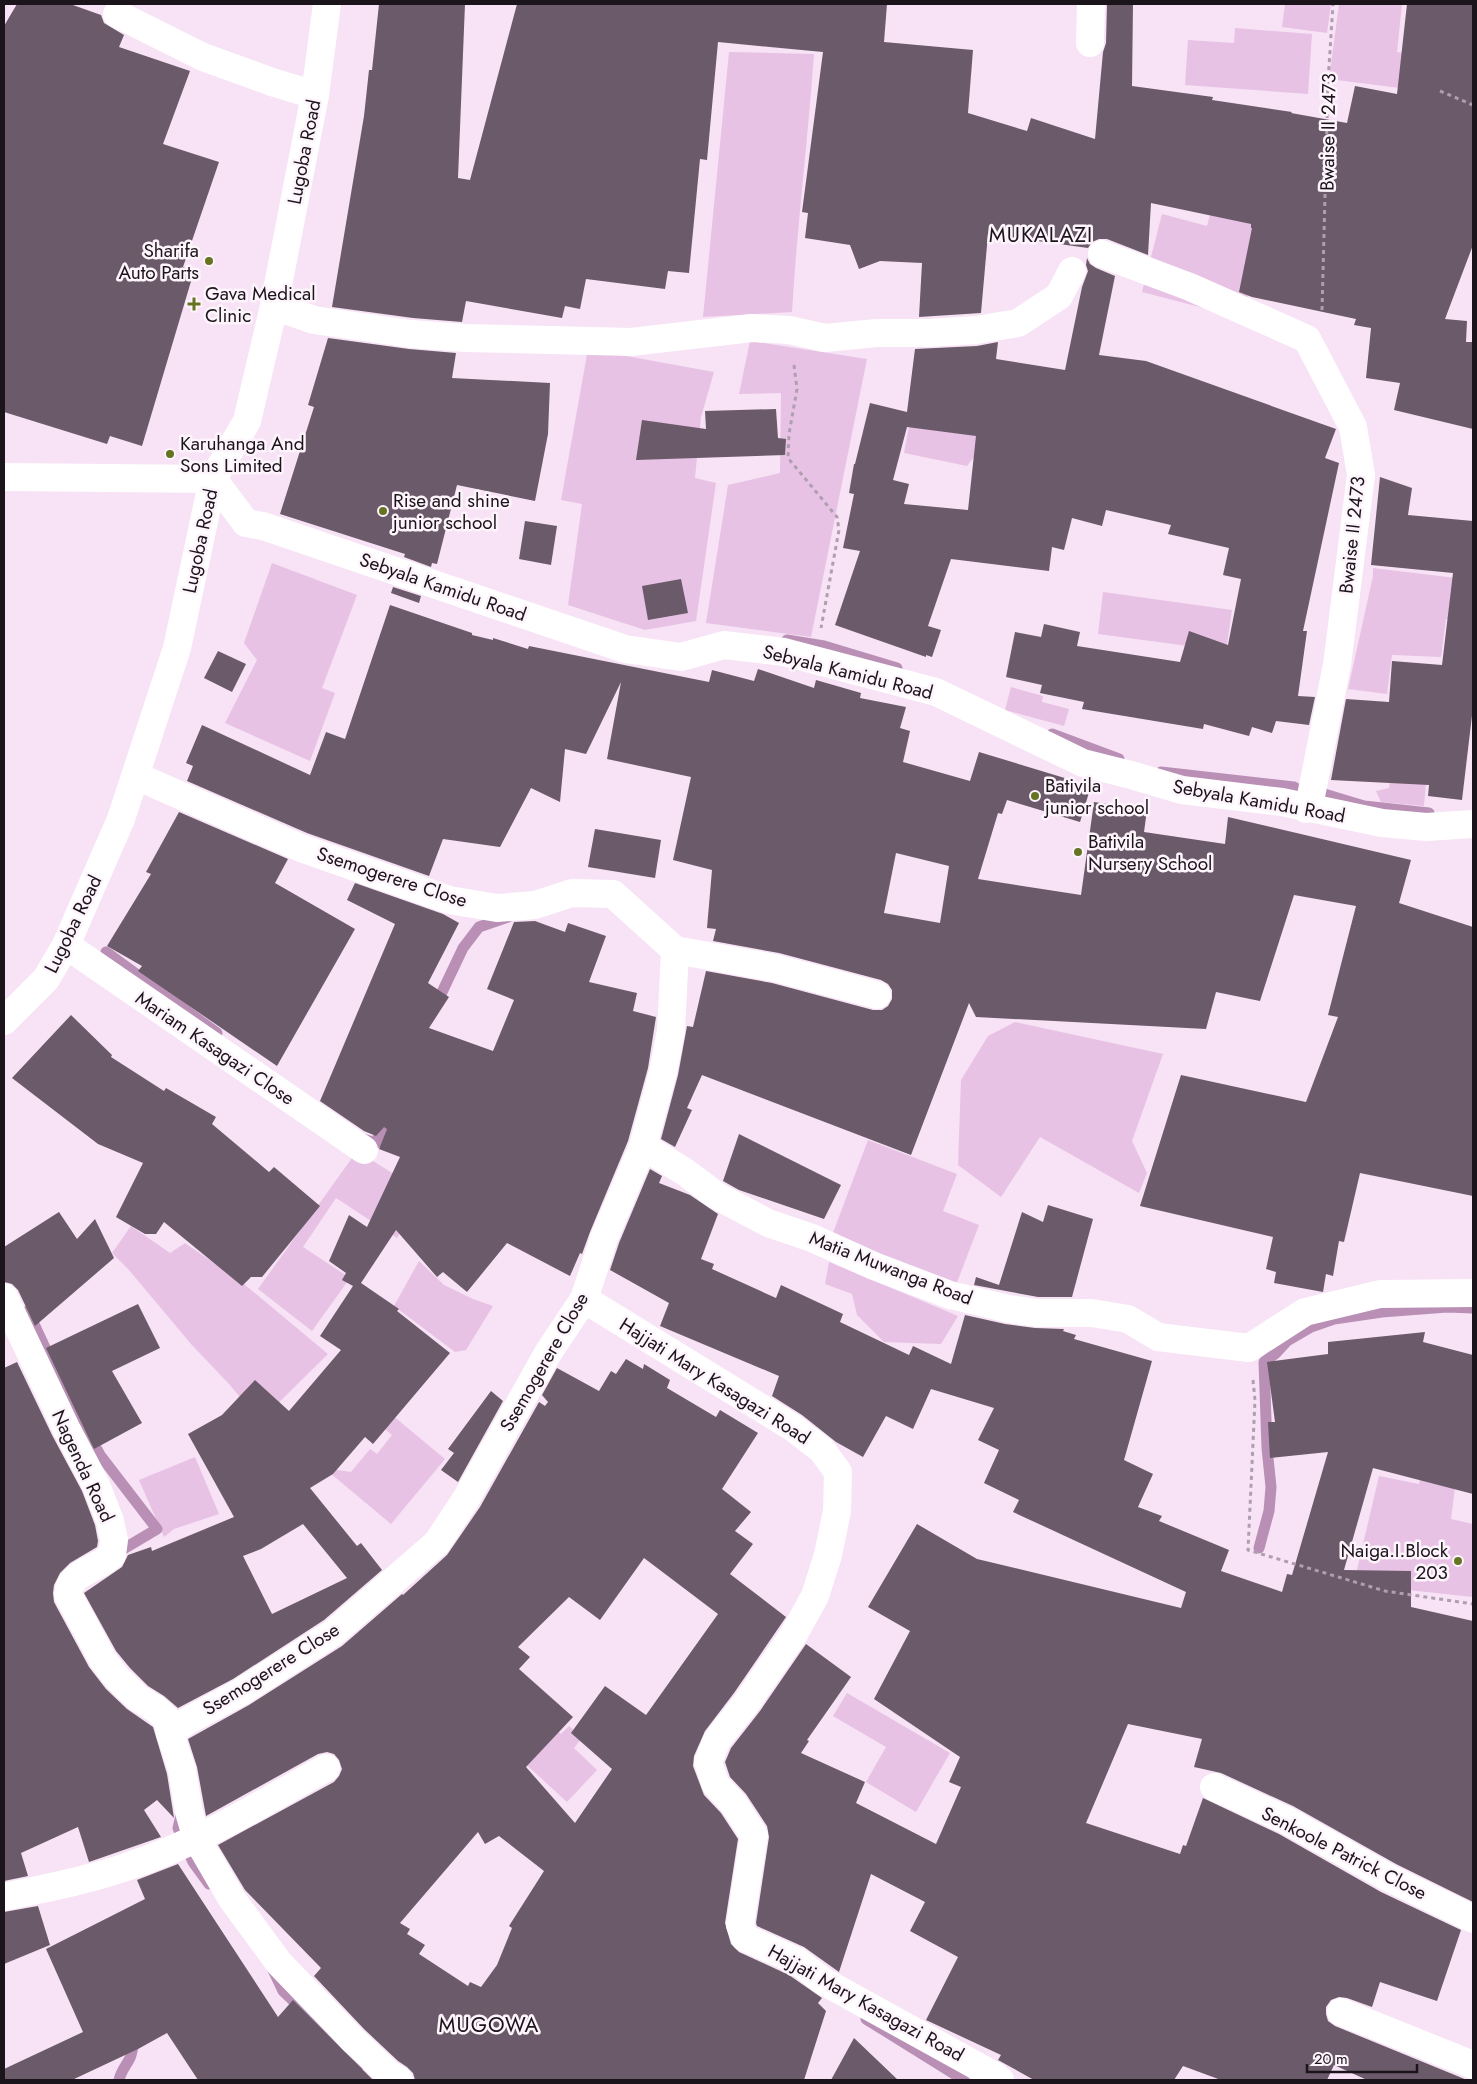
<svg xmlns="http://www.w3.org/2000/svg" width="1477" height="2084" font-family="Jost,sans-serif">
	<style>
		.green { fill: #e7c2e4 }
		.lines { fill: none; stroke-linecap: round; stroke-linejoin: round }
		.stream { stroke: #b98fb6; stroke-width: 11 }
		.building { fill: #6b5a69; fill-rule: evenodd }
		.path { stroke: #af9fae; stroke-width: 3; stroke-dasharray: 4 4; stroke-linecap: butt }
		.street { stroke: #fff; stroke-width: 28 }
		.secondary { stroke: #fff; stroke-width: 28 }
		.poi-dot { fill: #657421; stroke: #fdf4fc; stroke-width: 2 }
		.labels { text-anchor: middle; dominant-baseline: central; stroke-width: 5; stroke-linejoin: round; paint-order: stroke }
		.street-label { font-size: 19px; fill: #1b141a; stroke: #fdf4fc }
		.poi-label { font-size: 19px; fill: #1b141a; stroke: #fdf4fc; text-anchor: start }
		.quarter-label { font-size: 21px; letter-spacing: 1px; fill: #1b141a; stroke: #fdf4fc }
	</style>
	<rect width="100%" height="100%" fill="#f7e3f5"/>
	<g class="green">
		<polygon points="1285,4 1331,4 1327,33 1282,27"/>
		<polygon points="1339,4 1402,4 1397,52 1405,53 1400,88 1329,79"/>
		<polygon points="1235,28 1312,34 1308,94 1185,85 1188,40 1234,43"/>
		<path d="M729,52L814,54C808,140 797,226 792,312L703,317Z"/>
		<polygon points="1217,186 1273,201 1242,318 1142,292 1162,214 1207,226"/>
		<polygon points="750,341 867,359 811,637 706,623 728,485 780,473 781,393 739,394"/>
		<polygon points="588,349 714,372 701,417 695,478 716,483 696,621 645,630 568,605 582,504 561,500"/>
		<polygon points="913,406 976,413 984,444 967,466 904,453"/>
		<polygon points="272,563 357,595 322,688 335,693 310,761 225,723 257,660 244,643"/>
		<polygon points="1373,568 1473,580 1473,622 1446,619 1441,657 1392,655 1387,694 1348,689 1373,576"/>
		<polygon points="1103,592 1232,610 1226,651 1098,634"/>
		<polygon points="1011,687 1043,696 1042,702 1069,709 1064,726 1005,710"/>
		<polygon points="1433,704 1424,806 1381,802 1376,791 1389,788 1397,730"/>
		<polygon points="1015,1022 1163,1054 1132,1141 1147,1173 1139,1193 1040,1137 1001,1197 958,1165 961,1080 988,1036"/>
		<polygon points="868,1140 957,1174 943,1211 979,1225 956,1285 831,1238"/>
		<polygon points="357,1151 424,1193 397,1238 336,1198 303,1247 350,1278 312,1331 258,1289"/>
		<polygon points="131,1226 170,1253 185,1243 244,1284 328,1354 260,1421 229,1384 191,1344 129,1270 112,1253"/>
		<polygon points="419,1261 444,1285 473,1299 493,1306 466,1350 455,1352 394,1306"/>
		<polygon points="829,1262 958,1316 941,1344 884,1342 857,1315 852,1294 825,1284"/>
		<polygon points="386,1410 445,1459 391,1524 324,1468 351,1472 370,1449 377,1454 392,1435 376,1422"/>
		<polygon points="195,1457 219,1514 174,1529 164,1537 139,1480"/>
		<polygon points="1422,1472 1456,1480 1451,1519 1473,1524 1473,1597 1380,1587 1356,1574 1379,1476 1419,1484"/>
		<polygon points="847,1693 950,1753 916,1812 866,1782 886,1747 833,1716"/>
		<polygon points="549,1723 561,1734 569,1726 582,1738 574,1748 597,1770 567,1802 518,1757"/>
	</g>
	<g class="lines">
		<g class="stream">
			<polyline points="787,640 824,646 897,668"/>
			<polyline points="1052,734 1119,759"/>
			<polyline points="1161,772 1294,787 1311,796 1321,793 1364,806 1429,813"/>
			<polyline points="106,952 217,1033"/>
			<polyline points="435,1007 463,948 479,927 508,917"/>
			<polyline points="363,1139 376,1143 386,1117"/>
			<polyline points="28,1311 68,1397 100,1455 157,1529 115,1554"/>
			<polyline points="1259,1548 1269,1511 1271,1487 1267,1448 1264,1362 1276,1353 1287,1341 1311,1327 1334,1319 1382,1312 1447,1307 1473,1308"/>
			<polyline points="182,1811 178,1828 193,1862 209,1884"/>
			<polyline points="273,1970 283,1991 360,2064"/>
			<polyline points="866,2019 964,2080"/>
			<path d="M119,2080C121,2071 126,2066 130,2058C133,2052 132,2044 136,2039"/>
		</g>
	</g>
	<g class="building">
		<polygon points="17,4 70,4 101,15 104,23 124,35 119,47 190,71 163,144 219,162 183,267 191,270 189,278 192,278 142,446 110,436 107,444 4,412 4,26"/>
		<polygon points="379,4 465,4 458,178 470,180 517,4 887,4 884,42 973,50 968,113 1027,131 1031,118 1095,139 1103,52 1106,43 1107,4 1133,4 1132,86 1213,97 1212,100 1292,112 1291,113 1347,123 1355,86 1397,94 1407,4 1473,4 1473,245 1445,319 1467,321 1466,342 1472,342 1473,429 1394,410 1400,383 1366,378 1371,328 1354,325 1356,319 1252,297 1239,292 1252,228 1251,228 1251,224 1151,203 1148,255 1107,239 1099,239 1092,242 1088,248 988,234 981,313 919,317 922,263 880,261 859,269 850,245 805,238 808,213 802,212 823,52 718,42 707,160 700,159 689,273 668,271 665,289 586,279 580,309 565,306 562,318 466,301 462,322 413,318 332,307 364,116 369,70 372,70"/>
		<path d="M1087,258L1090,264L1096,268L1115,276L1099,355L1146,361L1336,429L1325,458L1339,463L1303,631H1307L1298,696L1315,697L1309,725L1276,721L1272,733L1252,727L1249,736L1204,724L1203,729L1082,709L1084,702L1040,693L1042,685L1006,677L1015,632L1041,637L1044,624L1080,632L1077,646L1180,662L1189,631L1228,645L1241,579L1223,575L1229,548L1168,534L1171,525L1106,510L1102,526L1072,518L1064,550L1052,547L1049,571L951,559L928,626L941,630L932,657L926,655V657L835,625L860,551L843,548L854,494L849,493L854,464H855L870,403L907,412L915,349L977,346L998,342L996,359L1065,370L1082,287L1088,271L1086,265ZM907,427L976,436L968,510L904,504L909,484L893,480Z"/>
		<polygon points="328,338 409,349 456,353 452,378 550,383 548,434 535,501 457,485 437,564 432,563 431,567 404,557 405,554 280,514 314,407 308,405"/>
		<polygon points="776,409 778,438 786,439 785,455 636,460 642,420 706,429 705,411"/>
		<polygon points="1380,477 1412,488 1408,515 1473,521 1473,707 1462,800 1428,796 1429,785 1331,780 1346,699 1389,702 1392,661 1442,665 1453,573 1371,565"/>
		<polygon points="525,521 557,526 551,565 519,559"/>
		<polygon points="681,579 688,613 648,620 642,586"/>
		<polygon points="393,587 421,596 419,603 391,593"/>
		<path d="M390,605L472,633V635L493,640V638L528,649L529,646L709,682L712,670L754,681L758,669L814,688L816,680L861,693L860,698L906,707L900,728L910,731L903,762L970,781L979,752L1091,786L1080,822L1007,800L1002,814L998,813L978,879L1081,895L1094,802L1147,810L1144,832L1225,844L1228,817L1411,860L1399,903L1473,927V1196L1360,1173L1344,1242L1339,1241L1333,1276L1326,1274L1323,1292L1274,1283L1276,1272L1266,1269L1273,1237L1140,1206L1181,1075L1306,1102L1338,1017L1328,1015L1356,906L1294,895L1260,1001L1216,992L1206,1029L976,1017L969,1003L911,1155L702,1075L687,1108L692,1110L675,1147L661,1139L678,1075L687,1026L693,1027L706,971L772,983L873,1010H882L888,1006L892,999V990L888,984L881,980L779,953L713,941L716,929L707,928L712,870L673,860L691,777L607,759L621,682L586,754L565,749L560,802L531,788L500,847L443,839L429,876L307,833L187,781L193,766L186,763L202,725L310,775L326,732L345,739ZM896,853L949,866L940,923L884,913Z"/>
		<polygon points="218,651 246,664 232,692 204,678"/>
		<polygon points="179,812 288,859 275,883 355,929 277,1066 138,971 142,966 107,946 151,874 146,872"/>
		<polygon points="595,829 661,840 655,878 588,867"/>
		<path d="M355,883L443,914L459,923L428,983L449,997L429,1028L493,1051L514,1000L487,989L514,922L535,921L565,932L568,923L606,936L589,982L637,993L633,1011L656,1017L648,1068L628,1141L590,1232L582,1254L580,1253L570,1276L507,1243L467,1292L443,1272L437,1277L396,1230L361,1283L399,1309L397,1311L450,1353L373,1444L365,1437L333,1474L310,1488L357,1546L361,1543L382,1570L324,1620L233,1679L178,1708L164,1696L148,1686L130,1668L116,1651L84,1593L122,1567L128,1555L151,1547L152,1551L234,1517L188,1434L222,1415L255,1380L289,1411L341,1350L320,1336L353,1286L342,1280L346,1273L329,1261L349,1215L367,1227L400,1157L379,1149L387,1129L384,1127L376,1136L364,1131L320,1101L395,924L347,900ZM303,1524L347,1578L272,1614L243,1556L261,1549Z"/>
		<polygon points="71,1015 112,1055 111,1057 164,1091 166,1088 216,1117 212,1124 269,1172 274,1167 320,1206 262,1277 251,1277 242,1286 164,1222 156,1234 145,1234 116,1217 143,1163 98,1144 12,1078"/>
		<polygon points="739,1134 841,1185 824,1219 739,1190 723,1181"/>
		<polygon points="650,1169 662,1176 659,1183 690,1195 718,1214 701,1259 714,1264 712,1269 776,1298 781,1285 843,1314 840,1322 909,1355 913,1346 951,1364 965,1315 1005,1324 1035,1328 1064,1329 1063,1331 1076,1335 1074,1339 1152,1361 1124,1460 1153,1474 1138,1507 1162,1516 1159,1521 1229,1550 1221,1571 1282,1592 1287,1574 1292,1575 1328,1452 1270,1458 1268,1422 1275,1422 1267,1362 1328,1354 1328,1342 1425,1332 1423,1342 1473,1355 1473,1494 1373,1468 1344,1570 1411,1571 1411,1607 1473,1621 1473,1902 1396,1864 1293,1806 1221,1773 1194,1767 1202,1739 1128,1724 1086,1823 1180,1854 1183,1845 1186,1846 1203,1798 1279,1834 1381,1892 1461,1930 1437,2001 1380,1982 1372,2007 1347,1998 1339,1997 1331,2000 1326,2007 1326,2014 1328,2021 1335,2026 1467,2080 1367,2080 1334,2065 1327,2080 1221,2080 1183,2066 1174,2080 1034,2080 998,2060 1001,2055 926,2020 958,1957 910,1931 925,1902 871,1874 839,1972 804,1947 757,1926 756,1923 769,1837 767,1826 746,1794 730,1777 725,1762 731,1748 760,1711 806,1644 851,1677 807,1740 809,1741 801,1753 865,1782 856,1803 936,1844 961,1787 949,1782 960,1757 874,1699 910,1631 868,1607 917,1524 977,1559 1181,1608 1186,1592 1013,1512 1019,1500 984,1483 999,1450 978,1440 994,1408 931,1389 913,1429 886,1416 863,1457 836,1442 802,1415 772,1396 779,1376 660,1326 669,1303 610,1270 619,1243"/>
		<polygon points="1048,1205 1093,1219 1072,1297 1038,1297 974,1285 976,1277 999,1285 1022,1212 1043,1222"/>
		<polygon points="59,1212 77,1239 95,1219 114,1258 35,1326 18,1290 12,1284 4,1282 4,1247"/>
		<polygon points="138,1304 160,1348 112,1371 142,1423 94,1449 46,1348"/>
		<path d="M626,1359L643,1369L644,1364L670,1380L667,1388L716,1417L720,1410L758,1433L722,1489L751,1512L735,1531L753,1544L730,1574L786,1617L734,1693L705,1731L694,1756L693,1766L704,1795L721,1813L738,1839L725,1923L731,1944L739,1952L789,1975L822,1998L818,2003L826,2011L804,2080H415L413,2073L407,2067L398,2061L364,2029L314,1976L321,1968L245,1890L218,1845L334,1782L339,1776L342,1769L339,1760L334,1754L327,1752L318,1754L206,1816L197,1767L188,1739L249,1705L342,1646L402,1594L403,1595L447,1555L480,1507L539,1402L545,1406L548,1402L542,1395L557,1368L599,1391L611,1371L616,1374ZM644,1558L718,1614L646,1715L605,1686L571,1733L612,1769L575,1823L526,1767L573,1717L519,1669L530,1657L518,1647L569,1597L600,1620ZM478,1832L485,1844L499,1836L544,1871L509,1926L512,1928L497,1965L481,1987L470,1982L468,1986L419,1954L425,1945L407,1934L410,1929L400,1923Z"/>
		<polygon points="17,1362 52,1435 82,1491 95,1525 98,1541 97,1547 70,1563 60,1573 54,1585 53,1593 54,1602 89,1667 106,1689 127,1709 153,1727 167,1774 174,1818 157,1800 144,1810 161,1837 89,1862 78,1827 21,1853 28,1876 4,1881 4,1368"/>
		<polygon points="491,1391 503,1401 458,1482 441,1470 454,1453 448,1449"/>
		<polygon points="178,1864 278,2017 293,2000 373,2080 198,2080 167,2033 138,2049 72,2080 4,2080 4,2069 83,2032 46,1949 145,1899 137,1880"/>
		<polygon points="38,1906 50,1945 4,1964 4,1912"/>
		<polygon points="854,2038 898,2080 831,2080"/>
	</g>
	<g class="lines">
		<g class="path">
			<polyline points="1440,91 1473,105"/>
			<polyline points="1322,310 1328,82 1333,4"/>
			<polyline points="794,365 797,389 789,434 788,458 837,517 839,530 821,628"/>
			<polyline points="1253,1380 1255,1400 1248,1550 1385,1591 1473,1604"/>
		</g>
		<g class="street">
			<polyline points="117,14 203,57 272,82 315,95"/>
			<polyline points="1090,43 1091,4"/>
			<polyline points="1102,254 1190,287 1307,339 1353,427 1361,475 1337,665 1311,796 1306,809"/>
			<polyline points="274,306 314,320 411,334 465,338 631,342 752,328 789,330 825,338 876,333 928,333 976,330 1018,323 1059,296 1072,271"/>
			<polyline points="4,477 213,479 246,523 263,526 625,649 681,657 724,645 784,652 936,692 1083,763 1131,775 1182,790 1282,802 1382,823 1426,827 1473,824"/>
			<polyline points="136,776 301,848 449,900 497,908 535,905 572,893 613,894 675,950"/>
			<polyline points="66,945 364,1150"/>
			<polyline points="675,950 775,968 877,995"/>
			<polyline points="643,1146 685,1172 717,1196 768,1223 812,1238 874,1266 950,1295 1009,1309 1037,1313 1092,1313 1128,1319 1158,1337 1249,1348 1305,1312 1380,1294 1473,1293"/>
			<path d="M4,1297L66,1428L96,1485L110,1521L114,1540L112,1555C99,1569 68,1572 68,1595L103,1660L118,1679L138,1698L156,1709L167,1719L170,1733"/>
			<polyline points="584,1299 792,1427 822,1450 838,1472 837,1511 828,1555 815,1596 794,1634 747,1702 717,1740 708,1762 716,1785 733,1803 754,1835 740,1925 745,1938 797,1961 823,1981 995,2076 1000,2080"/>
			<polyline points="1214,1787 1286,1820 1389,1878 1473,1919"/>
			<path d="M4,1897C46,1888 89,1880 129,1866C199,1843 262,1803 326,1768"/>
			<polyline points="1341,2012 1473,2065"/>
			<polyline points="399,2080 389,2074 353,2040 279,1963 232,1899 197,1839 189,1812 182,1770 170,1733 187,1721 241,1692 333,1633 437,1543 466,1499 548,1353 584,1299 604,1238 643,1146 663,1072 671,1031 675,950"/>
		</g>
		<polyline class="secondary" points="4,1021 46,979 66,945 121,819 177,648 213,479 247,421 274,306 315,95 327,4"/>
	</g>
	<g class="poi-dot">
		<circle cx="209" cy="261" r="5"/>
		<path d="M191.5 296.5h5v5h5v5h-5v5h-5v-5h-5v-5h5z"/>
		<circle cx="170" cy="454" r="5"/>
		<circle cx="383" cy="511" r="5"/>
		<circle cx="1035" cy="796" r="5"/>
		<circle cx="1078" cy="852" r="5"/>
		<circle cx="1458" cy="1561" r="5"/>
	</g>
	<g class="labels">
		<g class="street-label">
			<text transform="translate(1328 132) rotate(-89)">Bwaise II 2473</text>
			<text transform="translate(304 152) rotate(-79)">Lugoba Road</text>
			<text transform="translate(1352 535) rotate(-84)">Bwaise II 2473</text>
			<text transform="translate(200 541) rotate(-78)">Lugoba Road</text>
			<text transform="translate(443 587) rotate(19)">Sebyala Kamidu Road</text>
			<text transform="translate(848 672) rotate(14)">Sebyala Kamidu Road</text>
			<text transform="translate(1259 801) rotate(10)">Sebyala Kamidu Road</text>
			<text transform="translate(392 877) rotate(18)">Ssemogerere Close</text>
			<text transform="translate(73 924) rotate(-64)">Lugoba Road</text>
			<text transform="translate(215 1048) rotate(34)">Mariam Kasagazi Close</text>
			<text transform="translate(891 1268) rotate(21)">Matia Muwanga Road</text>
			<text transform="translate(544 1362) rotate(-60)">Ssemogerere Close</text>
			<text transform="translate(715 1381) rotate(32)">Hajjati Mary Kasagazi Road</text>
			<text transform="translate(83 1466) rotate(65)">Nagenda Road</text>
			<text transform="translate(271 1669) rotate(-32)">Ssemogerere Close</text>
			<text transform="translate(1344 1853) rotate(27)">Senkoole Patrick Close</text>
			<text transform="translate(866 2003) rotate(29)">Hajjati Mary Kasagazi Road</text>
		</g>
		<g class="poi-label">
			<text x="199" y="250" text-anchor="end">Sharifa<tspan x="199" dy="22">Auto Parts</tspan></text>
			<text x="205" y="293">Gava Medical<tspan x="205" dy="22">Clinic</tspan></text>
			<text x="180" y="443">Karuhanga And<tspan x="180" dy="22">Sons Limited</tspan></text>
			<text x="393" y="500">Rise and shine<tspan x="393" dy="22">junior school</tspan></text>
			<text x="1045" y="785">Bativila<tspan x="1045" dy="22">junior school</tspan></text>
			<text x="1088" y="841">Bativila<tspan x="1088" dy="22">Nursery School</tspan></text>
			<text x="1448" y="1550" text-anchor="end">Naiga.I.Block<tspan x="1448" dy="22">203</tspan></text>
		</g>
		<g class="quarter-label">
			<text x="1041" y="235">MUKALAZI</text>
			<text x="489" y="2025">MUGOWA</text>
		</g>
	</g>
	<rect width="1477" height="2084" fill="none" stroke="#1b141a" stroke-width="10"/>
	<path d="M1307 2064v8h110v-8" fill="none" stroke="#1b141a" stroke-width="2.5"/>
	<text x="1314" y="2064" font-size="15" fill="#1b141a" stroke="#fdf4fc" stroke-width="4" paint-order="stroke">20 m</text>
</svg>
